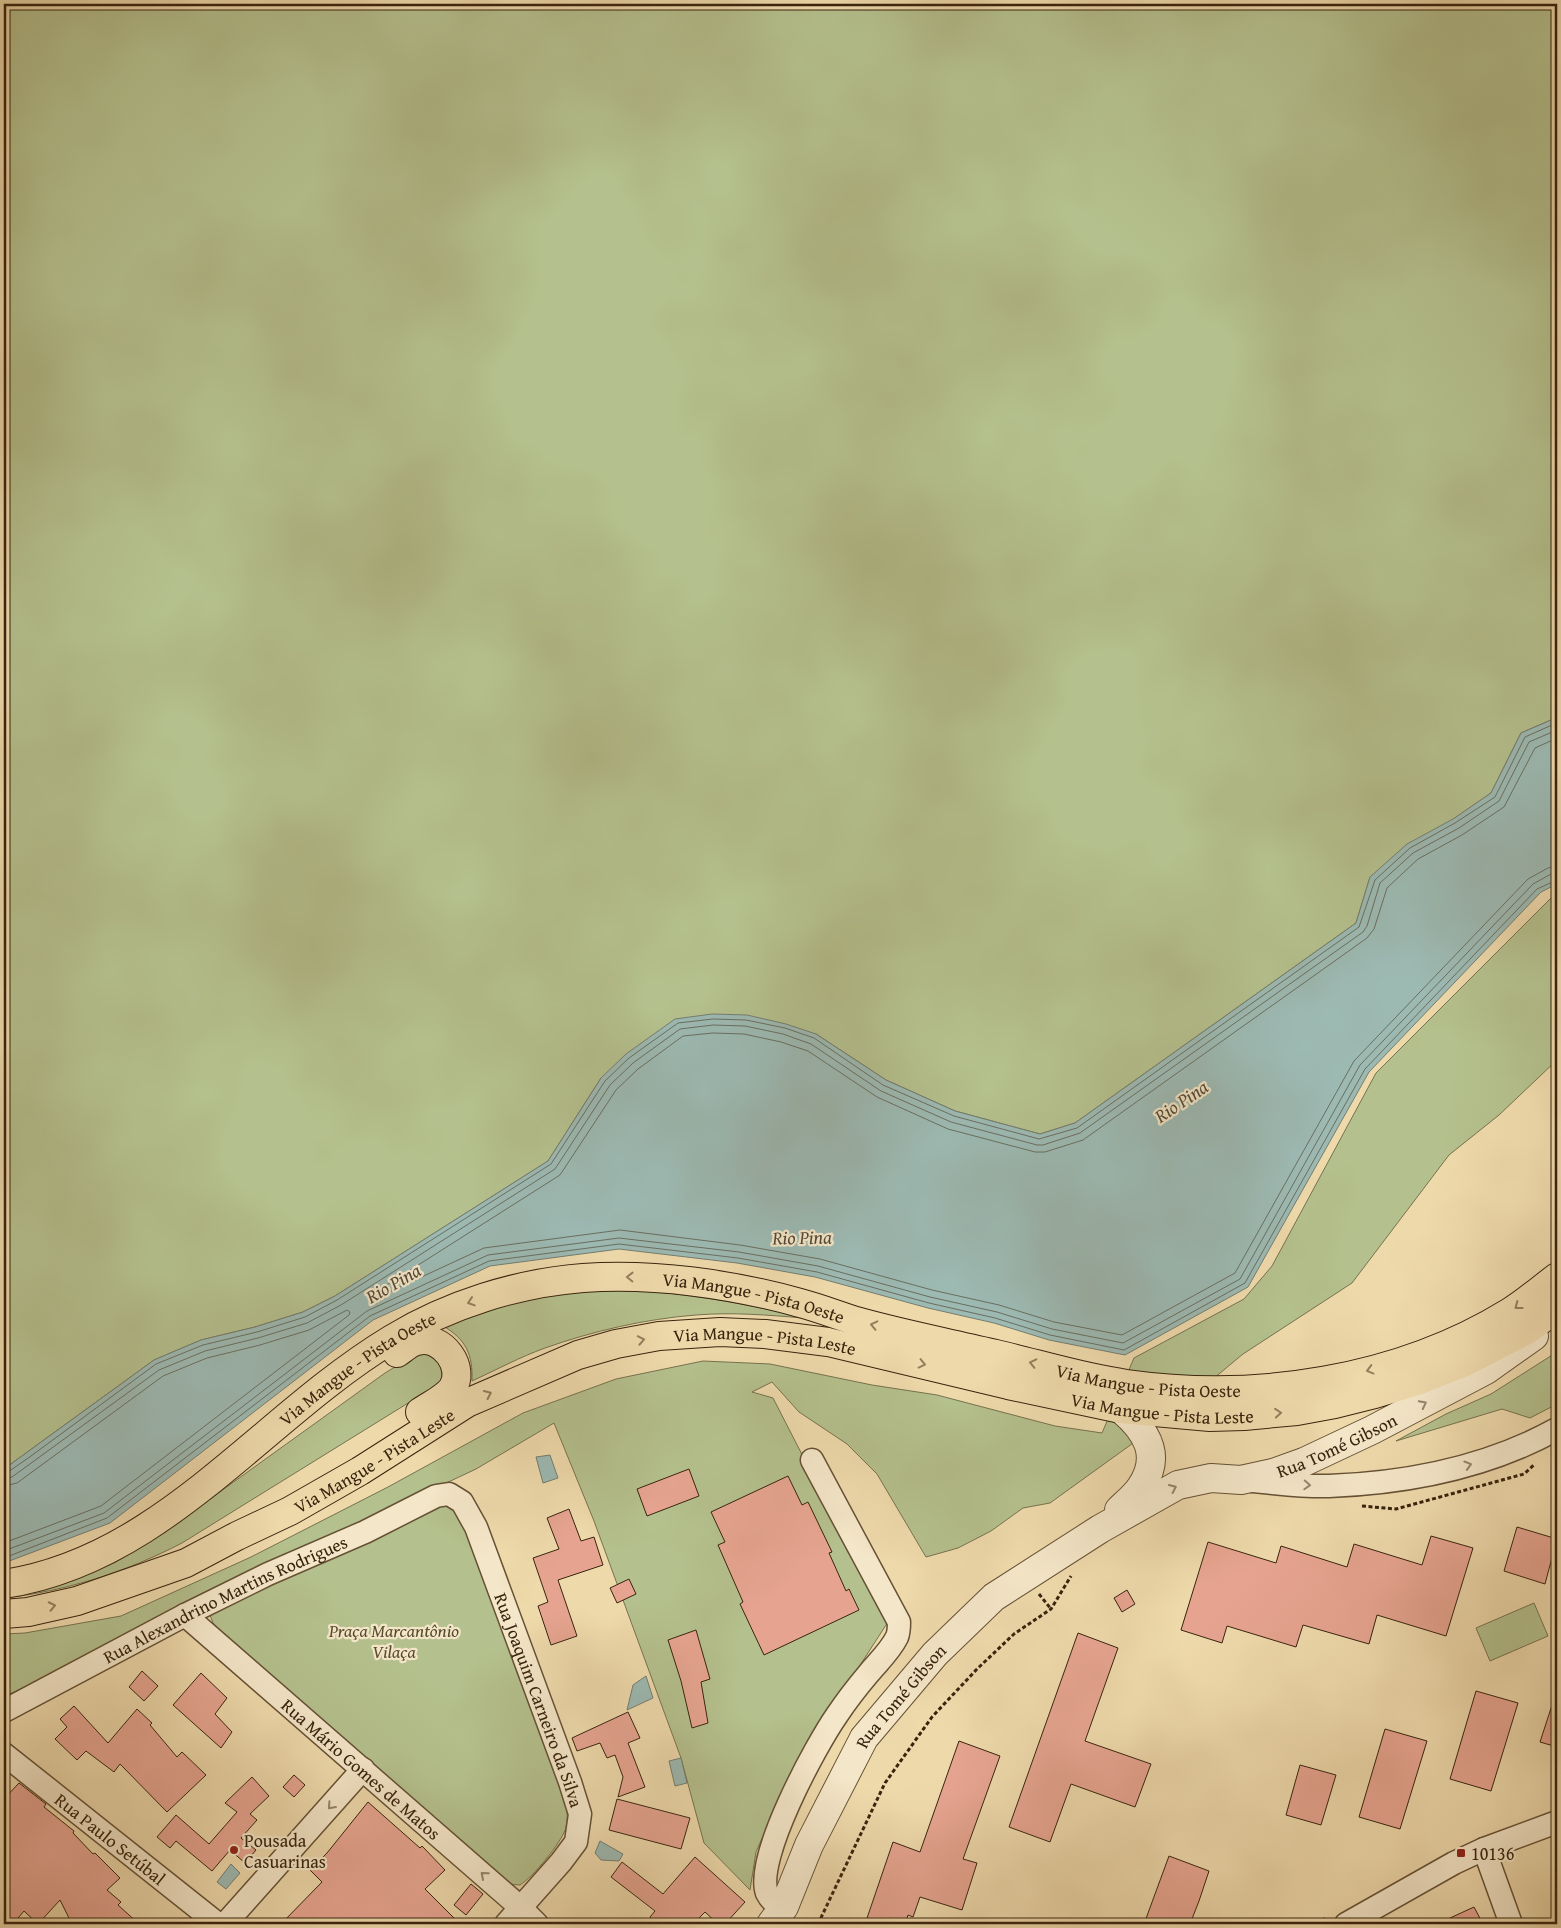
<svg xmlns="http://www.w3.org/2000/svg" width="1561" height="1928" font-family="'Gentium Book Plus',serif">
	<style>
		.green { fill: #b4c08d; stroke: #76724e }
		.water { fill: #9cb9b2; stroke: #747d70 }
		.lines { fill: none; stroke-linecap: round; stroke-linejoin: round }
		.shore { stroke: #6a6e60; stroke-width: 1 }
		.building { fill: #e6a490; stroke: #38240e }
		.minor-casing { stroke: #665135; stroke-width: 25 }
		.tertiary-casing { stroke: #665135; stroke-width: 30 }
		.primary-casing { stroke: #38240e; stroke-width: 30 }
		.path { stroke: #38240e; stroke-width: 3; stroke-dasharray: 4 2.5; stroke-linecap: butt }
		.minor { stroke: #f4e6c8; stroke-width: 22 }
		.tertiary { stroke: #f4e6c8; stroke-width: 28 }
		.primary { stroke: #eed9ab; stroke-width: 28 }
		.oneway { stroke: #937e5c }
		.oneway2 { stroke: #96856b }
		.poi-dot { fill: #8f2418; stroke: #f4e6c8; stroke-width: 2 }
		.labels { text-anchor: middle; dominant-baseline: central; stroke-width: 4.5; stroke-linejoin: round; paint-order: stroke }
		.street-label { font-size: 18px; fill: #38240e; stroke: #f4e6c8 }
		.park-label { font-size: 18px; font-style: italic; fill: #574b2e; stroke: #f4e6c8 }
		.poi-label { font-size: 18px; fill: #38240e; stroke: #f4e6c8; text-anchor: start }
		.water-label { font-size: 19px; font-style: italic; fill: #514937; stroke: #f4e6c8 }
	</style>
	<rect width="100%" height="100%" fill="#eed9ab"/>
	<filter id="stains"><feTurbulence type="fractalNoise" baseFrequency=".004" numOctaves="4"/><feColorMatrix values="0 0 0 0 .2 0 0 0 0 .09 0 0 0 0 .02 0 0 0 .5 -.17"/></filter>
	<radialGradient id="worn" r=".72"><stop offset=".6" stop-color="#630" stop-opacity="0"/><stop offset="1" stop-color="#630" stop-opacity=".3"/></radialGradient>
	<g class="green">
		<polygon points="4,4 1557,4 1557,719 1551,720 1521,733 1491,793 1370,877 1356,923 1075,1123 1040,1134 955,1111 886,1080 816,1034 601,1078 548,1161 335,1296 303,1312 255,1327 201,1340 154,1360 4,1469"/>
		<polygon points="1557,892 1557,1060 1499,1115 1449,1155 1352,1283 1243,1354 1154,1428 1050,1503 1023,1508 991,1531 958,1548 926,1557 877,1474 847,1444 799,1412 772,1382 752,1392 773,1398 888,1622 792,1770 756,1852 750,1890 704,1843 681,1758 594,1521 554,1423 476,1469 306,1549 37,1683 4,1696 4,1634 25,1633 121,1616 251,1557 388,1487 523,1413 616,1379 703,1361 770,1364 872,1385 937,1395 1055,1426 1102,1433 1134,1358 1244,1299 1272,1266 1376,1073"/>
		<path d="M620,1289C682,1293 743,1302 803,1318C768,1315 732,1312 696,1315C645,1319 593,1331 545,1348C520,1357 496,1370 472,1381C473,1355 466,1339 443,1326L512,1301L569,1291Z"/>
		<path d="M424,1352C437,1356 444,1367 441,1380L434,1387L182,1543C126,1572 67,1591 4,1598V1596L40,1591L91,1573L116,1562L160,1535L385,1373L416,1354Z"/>
		<polygon points="1557,1352 1557,1404 1530,1418 1502,1409 1396,1441 1446,1414 1491,1394"/>
		<path d="M438,1503L460,1507L567,1804C567,1812 568,1820 566,1828C561,1843 533,1877 520,1885L507,1884L221,1631L213,1623L210,1615Z"/>
		<polygon points="1534,1603 1548,1636 1490,1661 1476,1628"/>
	</g>
	<g class="water">
		<polygon points="1557,719 1557,884 1541,892 1369,1072 1248,1287 1125,1355 1049,1340 994,1323 928,1308 815,1277 737,1263 619,1249 490,1266 373,1320 110,1523 4,1563 4,1469 154,1360 201,1340 255,1327 303,1312 335,1296 548,1161 601,1078 626,1054 675,1019 712,1014 747,1015 786,1024 816,1034 886,1080 955,1111 1040,1134 1075,1123 1356,923 1370,877 1407,844 1453,819 1491,793 1521,733 1551,720"/>
		<polygon points="550,1455 558,1478 543,1483 536,1457"/>
		<polygon points="646,1676 653,1698 627,1710 633,1685"/>
		<polygon points="681,1758 687,1783 675,1786 669,1761"/>
		<polygon points="600,1841 623,1854 619,1861 601,1860 595,1853"/>
		<polygon points="231,1864 240,1873 226,1889 217,1882"/>
	</g>
	<g class="lines">
		<g class="shore">
			<polyline points="1557,738 1535,748 1504,807 1462,835 1418,859 1387,888 1374,929 1367,938 1083,1140 1045,1152 1035,1152 948,1129 877,1097 808,1051 781,1042 744,1034 713,1033 683,1036 638,1069 616,1090 560,1175 371,1295 370,1298 374,1299 484,1248 620,1230 740,1245 820,1259 932,1290 999,1305 1054,1322 1122,1335 1235,1273 1354,1061 1528,879 1548,868 1557,866"/>
			<polyline points="4,1473 8,1472 31,1456 156,1364 203,1345 257,1332 305,1317 337,1300 551,1164 605,1081 629,1058 678,1023 713,1019 746,1020 785,1028 814,1038 883,1085 954,1116 1039,1139 1077,1128 1359,927 1375,880 1410,848 1455,823 1495,797 1525,737 1552,725 1557,724"/>
			<polyline points="4,1479 12,1477 159,1370 205,1351 258,1338 307,1323 341,1305 555,1169 610,1085 633,1063 680,1029 713,1025 745,1026 783,1034 811,1044 881,1091 951,1122 1037,1145 1043,1145 1080,1133 1363,932 1367,926 1380,883 1413,853 1459,828 1499,801 1529,742 1557,730"/>
			<polyline points="4,1486 17,1483 163,1376 207,1358 260,1345 309,1330 347,1310 350,1312 349,1315 101,1506 4,1543"/>
			<polyline points="4,1551 104,1513 367,1311 488,1255 619,1238 739,1252 818,1266 930,1297 997,1312 1052,1329 1123,1343 1240,1279 1360,1065 1533,884 1551,874 1557,873"/>
			<polyline points="4,1558 107,1518 370,1316 489,1261 619,1244 738,1258 817,1272 929,1303 995,1318 1050,1335 1124,1350 1245,1283 1365,1069 1537,889 1557,880"/>
		</g>
	</g>
	<g class="building">
		<polygon points="689,1469 699,1496 647,1516 637,1489"/>
		<polygon points="788,1476 802,1505 808,1502 832,1552 829,1553 846,1591 849,1589 859,1610 764,1655 740,1604 743,1602 718,1545 725,1542 711,1512"/>
		<polygon points="569,1509 581,1541 594,1537 603,1565 558,1580 577,1636 551,1645 538,1606 548,1602 533,1558 559,1549 547,1518"/>
		<polygon points="1517,1527 1557,1539 1545,1584 1504,1571"/>
		<polygon points="1431,1536 1473,1548 1446,1636 1377,1615 1369,1644 1303,1625 1296,1647 1227,1626 1222,1643 1181,1630 1208,1542 1276,1563 1281,1546 1347,1567 1354,1544 1422,1565"/>
		<polygon points="629,1579 636,1594 617,1603 610,1588"/>
		<polygon points="1127,1590 1135,1604 1122,1612 1114,1598"/>
		<polygon points="696,1630 710,1679 701,1682 708,1723 692,1728 681,1681 668,1640"/>
		<polygon points="1078,1633 1118,1648 1085,1741 1151,1764 1135,1807 1071,1784 1050,1842 1009,1827"/>
		<polygon points="142,1671 158,1686 144,1701 129,1687"/>
		<polygon points="201,1673 227,1698 215,1714 232,1732 221,1748 173,1705"/>
		<polygon points="1476,1691 1518,1703 1491,1791 1450,1779"/>
		<polygon points="1554,1699 1557,1699 1557,1747 1540,1742"/>
		<polygon points="74,1706 108,1743 137,1709 152,1723 150,1725 177,1757 182,1752 206,1775 167,1812 120,1764 114,1772 86,1751 77,1760 55,1739 67,1727 60,1719"/>
		<polygon points="628,1712 640,1738 628,1743 645,1787 618,1797 623,1777 615,1755 607,1758 600,1743 577,1751 572,1738"/>
		<polygon points="1385,1729 1427,1741 1400,1829 1359,1817"/>
		<polygon points="959,1741 1000,1756 963,1859 977,1863 962,1910 920,1897 913,1917 908,1915 905,1924 865,1924 893,1842 920,1852"/>
		<polygon points="1300,1765 1336,1775 1321,1825 1286,1815"/>
		<polygon points="294,1775 305,1785 294,1797 283,1787"/>
		<polygon points="252,1777 269,1796 250,1814 257,1820 241,1838 256,1850 245,1863 230,1850 212,1871 176,1841 170,1848 157,1837 176,1815 209,1844 237,1812 225,1803"/>
		<polygon points="19,1783 46,1804 44,1807 74,1831 73,1833 93,1854 95,1853 120,1878 107,1890 121,1902 118,1905 139,1924 72,1924 60,1900 38,1924 24,1911 13,1924 4,1924 4,1799"/>
		<polygon points="617,1799 690,1818 681,1849 609,1830"/>
		<polygon points="368,1802 420,1848 422,1846 445,1870 425,1889 460,1924 281,1924 322,1882 310,1870 327,1853"/>
		<polygon points="1169,1856 1209,1871 1199,1901 1190,1924 1144,1924"/>
		<polygon points="695,1857 745,1902 725,1924 718,1924 705,1912 693,1924 657,1924 650,1917 655,1911 611,1877 622,1862 663,1894"/>
		<polygon points="471,1884 483,1894 466,1915 454,1905"/>
		<polygon points="1474,1907 1483,1924 1437,1924"/>
	</g>
	<g class="lines">
		<g class="minor-casing">
			<g id="minor">
				<path d="M1252,1481C1277,1483 1304,1487 1329,1486C1408,1483 1488,1467 1557,1429"/>
				<path id="s1" d="M185,1615L520,1907L537,1924"/>
				<path id="s2" d="M4,1711L185,1615L268,1574L365,1532L436,1496L449,1494L462,1502L476,1527L570,1782L580,1814L576,1842L561,1862L506,1924"/>
				<path id="s3" d="M4,1754L218,1924"/>
				<polyline points="1484,1849 1511,1924"/>
				<path d="M784,1907C776,1904 771,1901 767,1893C754,1859 816,1745 837,1715C847,1700 858,1686 869,1673C879,1661 890,1651 897,1637C899,1632 899,1627 899,1622L812,1460"/>
				<polyline points="225,1924 363,1769"/>
				<polyline points="1346,1924 1454,1863 1484,1849 1557,1822"/>
			</g>
		</g>
		<g class="tertiary-casing">
			<g id="tertiary">
				<path d="M1119,1510C1126,1503 1135,1496 1141,1487C1162,1456 1147,1431 1121,1409"/>
				<path id="s4" d="M771,1924L784,1907L809,1845L864,1738L935,1654L994,1597L1100,1529L1178,1485L1211,1478L1241,1480L1273,1473L1304,1462L1372,1430L1486,1370L1534,1336"/>
			</g>
		</g>
		<g class="primary-casing">
			<g id="primary">
				<path d="M397,1353C403,1349 411,1342 417,1341C442,1334 467,1368 452,1389C444,1399 430,1405 420,1412"/>
				<path id="s5" d="M4,1584C163,1560 261,1418 392,1339C448,1305 517,1283 583,1278C654,1273 732,1284 800,1303C819,1308 837,1315 856,1321C902,1334 949,1343 996,1354C1039,1364 1083,1378 1127,1384C1256,1402 1398,1381 1510,1312C1526,1302 1541,1289 1557,1277"/>
				<path id="s6" d="M4,1614L28,1612L77,1601L186,1563L237,1536L290,1511L360,1471L467,1403L578,1355L616,1344L659,1336L720,1332L765,1334L828,1342L1008,1385L1121,1409L1210,1417L1244,1416L1297,1411L1335,1404L1375,1394L1417,1381L1463,1363L1527,1330L1557,1308"/>
			</g>
		</g>
		<g class="path">
			<polyline points="1362,1506 1396,1509 1524,1474 1535,1464"/>
			<polyline points="1039,1594 1051,1609"/>
			<polyline points="818,1924 885,1783 932,1717 977,1669 1014,1634 1051,1609 1071,1576"/>
			<polyline points="1316,1924 1326,1918"/>
		</g>
		<use href="#minor" class="minor"/>
		<use href="#tertiary" class="tertiary"/>
		<use href="#primary" class="primary"/>
	</g>
	<defs><path id="oneway-chevron" d="M-2-3.5L2.5 0L-2 3.5" fill="none" stroke-width="1.6" stroke-linecap="round" stroke-linejoin="round" transform="scale(1.25)"/></defs>
	<g class="oneway">
		<use href="#oneway-chevron" transform="translate(630 1277) rotate(-179)"/>
		<use href="#oneway-chevron" transform="translate(471 1302) rotate(162)"/>
		<use href="#oneway-chevron" transform="translate(1518 1306) rotate(143)"/>
		<use href="#oneway-chevron" transform="translate(874 1325) rotate(-167)"/>
		<use href="#oneway-chevron" transform="translate(641 1340) rotate(-11)"/>
		<use href="#oneway-chevron" transform="translate(1033 1363) rotate(-167)"/>
		<use href="#oneway-chevron" transform="translate(922 1364) rotate(13)"/>
		<use href="#oneway-chevron" transform="translate(1370 1370) rotate(165)"/>
		<use href="#oneway-chevron" transform="translate(488 1394) rotate(-25)"/>
		<use href="#oneway-chevron" transform="translate(1278 1413) rotate(-5)"/>
		<use href="#oneway-chevron" transform="translate(52 1606) rotate(-12)"/>
	</g>
	<g class="oneway2">
		<use href="#oneway-chevron" transform="translate(1423 1404) rotate(-27)"/>
		<use href="#oneway-chevron" transform="translate(1468 1465) rotate(-17)"/>
		<use href="#oneway-chevron" transform="translate(1307 1485) rotate(3)"/>
		<use href="#oneway-chevron" transform="translate(1173 1488) rotate(-25)"/>
		<use href="#oneway-chevron" transform="translate(331 1806) rotate(132)"/>
		<use href="#oneway-chevron" transform="translate(484 1875) rotate(-139)"/>
	</g>
	<g class="poi-dot">
		<circle cx="234" cy="1850" r="5"/>
		<rect x="1456" y="1848" width="10" height="10" rx="2.5"/>
	</g>
	<g class="labels">
		<g class="street-label">
			<text stroke="none"><textPath href="#s5" startOffset="839">Via Mangue - Pista Oeste</textPath></text>
			<text stroke="none"><textPath href="#s6" startOffset="824">Via Mangue - Pista Leste</textPath></text>
			<text stroke="none"><textPath href="#s5" startOffset="419">Via Mangue - Pista Oeste</textPath></text>
			<text stroke="none"><textPath href="#s5" startOffset="1244">Via Mangue - Pista Oeste</textPath></text>
			<text stroke="none"><textPath href="#s6" startOffset="1229">Via Mangue - Pista Leste</textPath></text>
			<text stroke="none"><textPath href="#s4" startOffset="782">Rua Tomé Gibson</textPath></text>
			<text stroke="none"><textPath href="#s6" startOffset="404">Via Mangue - Pista Leste</textPath></text>
			<text stroke="none"><textPath href="#s2" startOffset="248">Rua Alexandrino Martins Rodrigues</textPath></text>
			<text stroke="none"><textPath href="#s4" startOffset="264">Rua Tomé Gibson</textPath></text>
			<text stroke="none"><textPath href="#s2" startOffset="724">Rua Joaquim Carneiro da Silva</textPath></text>
			<text stroke="none"><textPath href="#s1" startOffset="234">Rua Mário Gomes de Matos</textPath></text>
			<text stroke="none"><textPath href="#s3" startOffset="136">Rua Paulo Setúbal</textPath></text>
		</g>
		<g class="park-label">
			<text x="394" y="1630">Praça Marcantônio<tspan x="394" dy="21">Vilaça</tspan></text>
		</g>
		<g class="poi-label">
			<text x="244" y="1840">Pousada<tspan x="244" dy="21">Casuarinas</tspan></text>
			<text x="1471" y="1853">10136</text>
		</g>
		<g class="water-label">
			<text transform="translate(1181 1101) rotate(-34)">Rio Pina</text>
			<text transform="translate(802 1237) rotate(-1)">Rio Pina</text>
			<text transform="translate(393 1283) rotate(-30)">Rio Pina</text>
		</g>
	</g>
	<rect width="1561" height="1928" fill="none" stroke="#eed9ab" stroke-width="20"/>
	<rect x="5" y="5" width="1551" height="1918" fill="none" stroke="#38240e" stroke-width="2.5"/>
	<rect x="10" y="10" width="1541" height="1908" fill="none" stroke="#38240e"/>
	<rect width="100%" height="100%" filter="url(#stains)"/>
	<rect width="100%" height="100%" fill="url(#worn)"/>
</svg>
